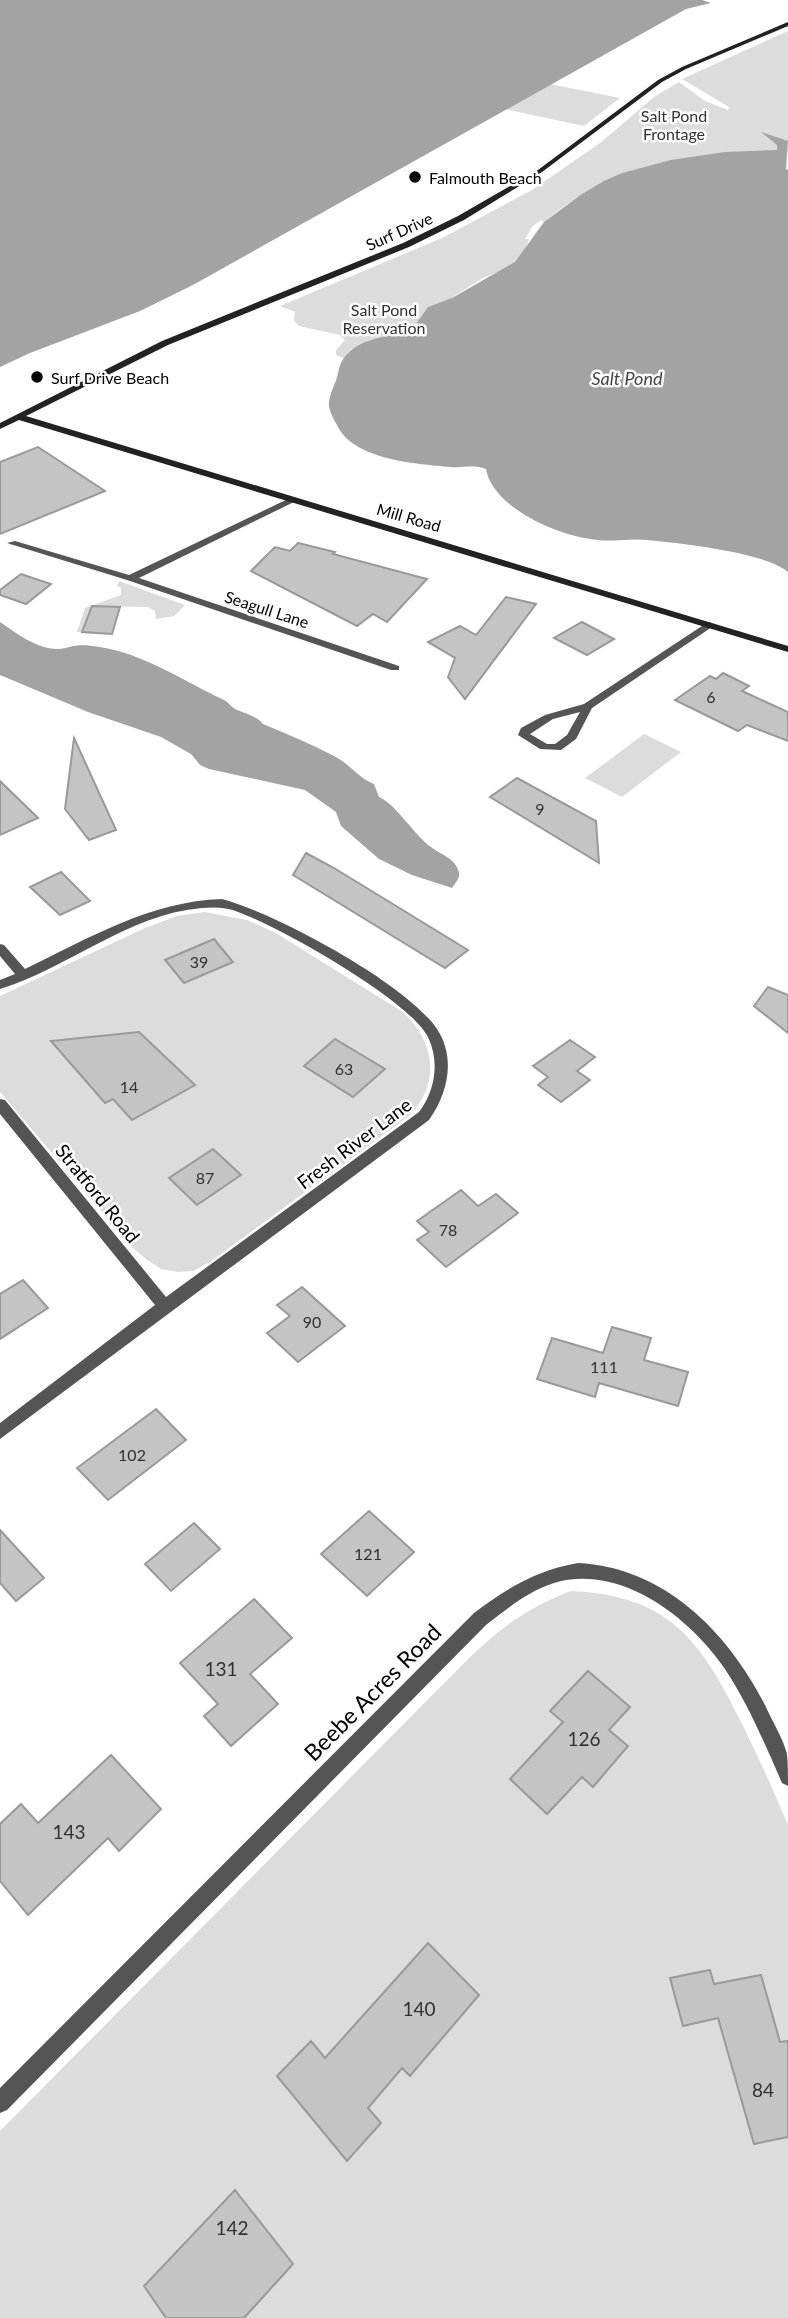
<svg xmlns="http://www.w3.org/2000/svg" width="788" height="2318" font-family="Lato,sans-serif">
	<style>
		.green { fill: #dcdcdc }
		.water { fill: #a3a3a3 }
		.building { fill: #c4c4c4; stroke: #999; stroke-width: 2 }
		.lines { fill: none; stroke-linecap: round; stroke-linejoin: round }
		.street { fill: #555; fill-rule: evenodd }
		.secondary { fill: #222; fill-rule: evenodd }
		.poi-dot { fill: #000; stroke: #fff; stroke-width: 2.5 }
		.labels { text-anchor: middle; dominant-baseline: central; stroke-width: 5; stroke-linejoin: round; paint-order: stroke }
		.far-park-label { font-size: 16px; fill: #333; stroke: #fff }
		.far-poi-label { font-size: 16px; fill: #000; stroke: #fff; text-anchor: start }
		.far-street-label { font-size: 16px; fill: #000; stroke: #fff }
		.number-label { font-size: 16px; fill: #313131 }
		.far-water-label { font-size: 18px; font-style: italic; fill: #444; stroke: #fff }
		.street-label { font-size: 19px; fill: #000; stroke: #fff }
		.near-number-label { font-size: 19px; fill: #313131 }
		.near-street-label { font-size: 23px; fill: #000; stroke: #fff }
	</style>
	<rect width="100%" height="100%" fill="#fff"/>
	<g class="green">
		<path d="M788,31V142L771,140L788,151C689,157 625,155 544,222L541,220L532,227L525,239H529L524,254L510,267L483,278L450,299L414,334L351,349L344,358L336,355V350L345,340L340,335L299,326L294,321L295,312L280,306L442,238L532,190L600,143L654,97L679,82L705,101L728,110L729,107L682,79Z"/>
		<polygon points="540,82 620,98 584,126 500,108"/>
		<polygon points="119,581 185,605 174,616 156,619 155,611 148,607 92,606 82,632 77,632 85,608 121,595 121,588 117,586"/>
		<polygon points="644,734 681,752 622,797 585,778"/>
		<path d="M205,912L247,920L274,932L403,1012C435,1042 441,1084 409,1116L210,1262L193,1271L178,1272L161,1269L146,1259L133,1248L0,1092V996L145,928L177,916Z"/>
		<path d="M571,1591C667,1595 700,1639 739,1718C757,1754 773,1789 788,1825V2318H0V2131L469,1658C503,1626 527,1608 571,1591Z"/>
	</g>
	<g class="water">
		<polygon points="0,0 702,0 711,3 686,9 193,285 140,311 30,353 0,367"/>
		<path d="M761,132L788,141L786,169L788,170V572C765,552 678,543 647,540C631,538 614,542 598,540C561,537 493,509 486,469C474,464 463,468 450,467C417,464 355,460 338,427C327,407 326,405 335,383C338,377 338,369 341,363C353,338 387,337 411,331L428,307L452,298L515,262L544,222L582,194L604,181L622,173L671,160L725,152L777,150V145Z"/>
		<path d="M0,622C16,633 37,649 57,649C63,649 68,647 73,646C84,644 99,647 110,649C148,657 188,683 222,699C228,701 230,706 235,709C245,714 256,715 263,724C287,734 311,744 334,756C349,763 358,778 374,784L379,797C397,805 413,834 431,847C441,855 456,858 459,873C460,879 455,883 452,888L412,875L379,859L341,826L336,812L305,790L209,769L200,765L191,754L161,737L88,712L0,675Z"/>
	</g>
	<g class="building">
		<polygon points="38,447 105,491 0,534 0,462"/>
		<polygon points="298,543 335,552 333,554 427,579 387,622 373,614 357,626 251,571 275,547 290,551"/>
		<polygon points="21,574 51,584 26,604 0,595 0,590"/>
		<polygon points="506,597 536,604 465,699 448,677 455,658 428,642 460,626 476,635"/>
		<polygon points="92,606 120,607 112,634 82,632"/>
		<polygon points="582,622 614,639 587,655 554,638"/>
		<polygon points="723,673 749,686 742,691 788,712 788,741 747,725 738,731 675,700 710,676 716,679"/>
		<polygon points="74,738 116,830 89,840 65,809"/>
		<polygon points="517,778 596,821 599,863 490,797"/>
		<polygon points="0,781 38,818 0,835"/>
		<polygon points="306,853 334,868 468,950 445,968 293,875"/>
		<polygon points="61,872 90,901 60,915 30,887"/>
		<polygon points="214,939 233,962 184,983 165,960"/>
		<polygon points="768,987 788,995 788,1033 754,1006"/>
		<polygon points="139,1032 195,1085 132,1120 113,1099 105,1103 51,1041"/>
		<polygon points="335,1039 385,1069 353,1097 304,1066"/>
		<polygon points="570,1040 595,1057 577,1071 590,1080 561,1102 538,1085 548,1077 533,1066"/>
		<polygon points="213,1149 241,1175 197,1205 169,1178"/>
		<polygon points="461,1190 478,1206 496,1194 518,1213 446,1267 417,1240 429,1232 417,1221"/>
		<polygon points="23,1280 48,1308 0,1339 0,1294"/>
		<polygon points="302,1287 345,1326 298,1362 267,1333 290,1316 277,1305"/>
		<polygon points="612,1327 651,1338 644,1360 688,1372 678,1406 599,1383 595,1397 537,1379 552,1338 603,1353"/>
		<polygon points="156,1409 186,1440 108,1500 77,1468"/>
		<polygon points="369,1511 414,1552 367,1596 321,1554"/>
		<polygon points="194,1523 220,1549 171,1591 145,1564"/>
		<polygon points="0,1530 44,1578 16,1601 0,1583"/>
		<polygon points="254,1599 292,1638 250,1674 278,1704 231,1746 204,1716 218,1704 180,1663"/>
		<polygon points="588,1671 630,1707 609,1730 628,1746 593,1787 582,1777 547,1814 510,1779 563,1722 550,1711"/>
		<polygon points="111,1755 161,1809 119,1851 108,1838 28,1915 0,1881 0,1824 21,1804 38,1823"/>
		<polygon points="428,1943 479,1995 410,2076 402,2068 368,2108 381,2123 347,2161 277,2076 311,2041 325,2058"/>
		<polygon points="710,1970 714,1984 761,1975 780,2042 788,2041 788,2137 754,2144 718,2018 683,2026 670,1978"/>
		<polygon points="235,2190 293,2264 244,2318 166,2318 144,2286"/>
	</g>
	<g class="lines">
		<g class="street">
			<polygon points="290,498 298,500 139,578 399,666 399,670 391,670 127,580 7,543 15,541 129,575"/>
			<path d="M708,622L712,623V627L592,708L576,739L561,750L540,749L518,735L521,728L545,715L584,704ZM580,712L567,735L555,744H547L530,734L553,719Z"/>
			<path d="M222,899C275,913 406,983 437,1029C456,1058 448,1093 429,1120L0,1439V1423L155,1305L0,1114V1099L5,1100L166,1297L419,1112C435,1091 440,1062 428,1037C409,1000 280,927 238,912C226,907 214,907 202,908C128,914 69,968 0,989V980L15,974L0,956V944L4,945L25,969C87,939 151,901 222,899Z"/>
			<path d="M578,1563C664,1567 728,1632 765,1705C772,1721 783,1738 787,1754C788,1764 788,1776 788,1786L782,1783C765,1744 748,1704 725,1669C690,1617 619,1563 554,1583C528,1591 507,1609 486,1625L7,2110L0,2113V2088L474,1613C507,1588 537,1570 578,1563Z"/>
		</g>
		<polygon class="secondary" points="788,22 788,26 686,69 662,82 542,172 464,220 409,247 168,345 26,416 788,646 788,652 19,420 0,429 0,423 162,341 403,243 458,216 538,170 658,80 682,67"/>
	</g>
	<g class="poi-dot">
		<circle cx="415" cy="177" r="7"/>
		<circle cx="37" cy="377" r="7"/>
	</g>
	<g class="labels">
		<g class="far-park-label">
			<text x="674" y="115">Salt Pond<tspan x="674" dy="18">Frontage</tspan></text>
			<text x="384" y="309">Salt Pond<tspan x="384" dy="18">Reservation</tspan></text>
		</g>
		<g class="far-poi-label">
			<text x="429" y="177">Falmouth Beach</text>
			<text x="51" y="377">Surf Drive Beach</text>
		</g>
		<g class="far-street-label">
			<text transform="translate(399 231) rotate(-24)">Surf Drive</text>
			<text transform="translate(409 517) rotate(16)">Mill Road</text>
			<text transform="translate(267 609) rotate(18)">Seagull Lane</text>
		</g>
		<g class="number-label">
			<text x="711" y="696">6</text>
			<text x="540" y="808">9</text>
			<text x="199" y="961">39</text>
			<text x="344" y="1068">63</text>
			<text x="129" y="1086">14</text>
			<text x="205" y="1177">87</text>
			<text x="448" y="1229">78</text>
			<text x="312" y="1321">90</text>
			<text x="604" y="1366">111</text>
			<text x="132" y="1454">102</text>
			<text x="368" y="1553">121</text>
		</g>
		<g class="far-water-label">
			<text x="627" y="378">Salt Pond</text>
		</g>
		<g class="street-label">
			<text transform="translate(354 1143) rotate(-37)">Fresh River Lane</text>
			<text transform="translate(98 1193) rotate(51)">Stratford Road</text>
		</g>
		<g class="near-number-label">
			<text x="221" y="1668">131</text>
			<text x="584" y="1738">126</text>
			<text x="69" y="1831">143</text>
			<text x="419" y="2008">140</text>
			<text x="763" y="2089">84</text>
			<text x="232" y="2227">142</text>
		</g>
		<g class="near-street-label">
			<text transform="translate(372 1692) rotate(-45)">Beebe Acres Road</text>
		</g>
	</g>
</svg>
